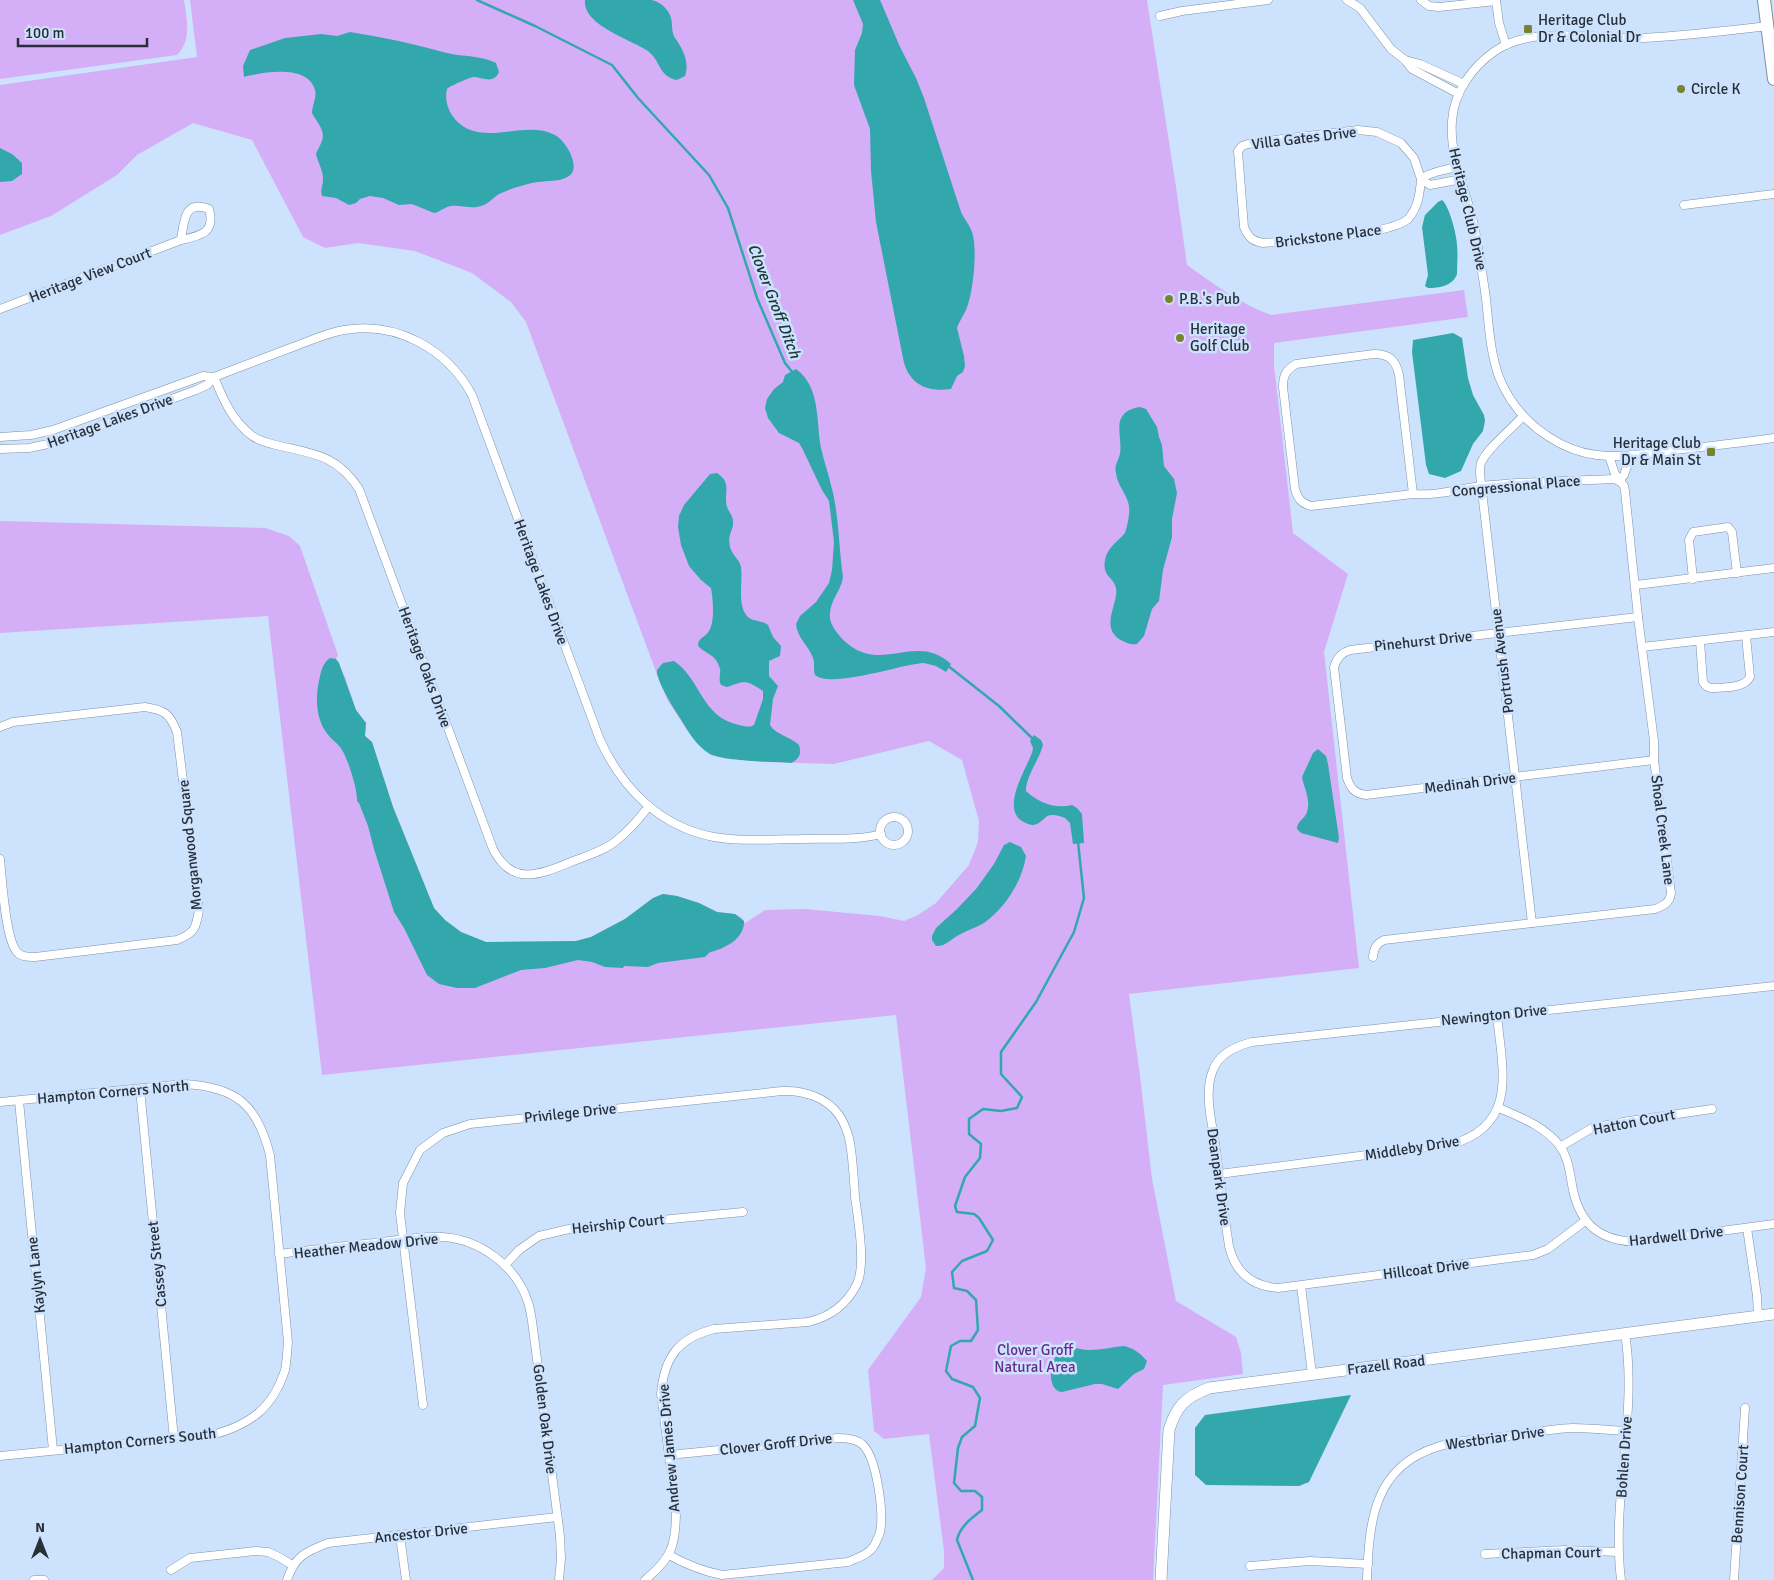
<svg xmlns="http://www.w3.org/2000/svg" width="1774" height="1580" font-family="Signika,sans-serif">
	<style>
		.green { fill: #d5aef8 }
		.water { fill: #32a8ad }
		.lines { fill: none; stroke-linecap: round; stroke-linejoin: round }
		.stream { stroke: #32a8ad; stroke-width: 2.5 }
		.street-casing { stroke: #7d91a9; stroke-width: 9 }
		.secondary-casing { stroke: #7d91a9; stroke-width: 12 }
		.primary-casing { stroke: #7d91a9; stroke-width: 14 }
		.street { stroke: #fff; stroke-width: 8 }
		.secondary { stroke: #fff; stroke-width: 11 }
		.primary { stroke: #fff; stroke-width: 12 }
		.poi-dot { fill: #788330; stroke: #cde2fc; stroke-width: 2 }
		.labels { text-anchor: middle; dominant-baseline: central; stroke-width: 5; stroke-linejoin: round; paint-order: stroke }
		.poi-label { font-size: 15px; fill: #272f39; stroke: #cde2fc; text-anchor: start }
		.street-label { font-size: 15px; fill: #272f39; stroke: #cde2fc }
		.park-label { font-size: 15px; fill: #662c8d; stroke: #cde2fc }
		.water-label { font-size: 16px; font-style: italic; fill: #1c3536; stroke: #cde2fc }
	</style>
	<rect width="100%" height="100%" fill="#cde2fc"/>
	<g class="green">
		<path d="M0,0H184C187,20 192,40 177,55L0,79Z"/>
		<path d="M190,0H1147L1176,187L1187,265C1214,284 1240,304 1271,315L1464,290L1468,317L1274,343V365L1293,533L1348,574L1324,652L1359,968L1129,994L1140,1076L1152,1179L1176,1301L1236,1337L1241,1353L1243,1374L1163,1385L1153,1580H932L944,1568V1551L929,1434L884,1439L874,1431L868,1370L921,1297L926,1268L896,1015L322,1075L268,616L0,633V521L265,528L289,536L300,546L338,655L336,659L345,677L356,710L366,723L365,736L372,742L393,807L434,908L445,920L461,932L486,942L576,941L591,937L606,929L625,919L653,898L663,894L677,896L699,903L717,912L735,914L742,918L745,923L765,910L804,909L880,916L904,921L918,915L936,903L969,865L978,842L979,821L962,760L929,741L834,764L767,762L717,756L711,755L703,748L687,730L668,701L658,677L526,322L511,302L472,273L415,251L358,243L325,248L303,237L252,140L193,123L137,155L117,175L51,216L0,235V85L197,57Z"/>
	</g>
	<g class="water">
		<path d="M585,0C606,0 630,0 651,0C658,1 665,6 669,13C674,21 670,30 675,38C683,49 690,63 685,76L677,80C658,76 661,61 648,51C632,40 582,25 585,0Z"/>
		<path d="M853,0H880L900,47L916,78L924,98L961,212C964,219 970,225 972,232C978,249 973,295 966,310C963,316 959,322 957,328L964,356L965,366L963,372L957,376L951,389C929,392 911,386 904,363L876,222L871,171L870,129L854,85L855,50L862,33L863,24Z"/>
		<path d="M350,32C383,37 415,44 447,53C463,57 481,55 496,63L499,72C494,84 484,78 474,77C470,77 450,86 447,89C443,105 453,122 468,129C496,141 528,121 555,135C565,140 582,167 569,176C558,183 544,180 532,183C521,186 509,189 499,194C494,197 489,203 484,205C472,210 463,205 451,206C444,207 440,212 434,213L412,204L399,205L383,198L370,196L360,199L356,203L349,205L336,198L322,196C320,190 323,186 323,179C323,170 318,163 316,154C317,150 320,147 321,143C327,131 317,123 312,113C312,105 317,98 315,90C308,64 263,72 244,77L243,66L250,50L285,38L321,34L337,36Z"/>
		<polygon points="0,148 12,154 22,163 22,174 12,181 0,182"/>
		<path d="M1442,200C1449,205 1457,236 1457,245C1458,255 1457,264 1457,274C1453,286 1439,288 1428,288L1425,286L1428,275L1422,227L1425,215L1438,202Z"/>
		<polygon points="1453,333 1462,338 1468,378 1473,395 1484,415 1485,421 1483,431 1473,444 1461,471 1445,478 1429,474 1426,465 1412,352 1413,340"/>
		<path d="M796,369C821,387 816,422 821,448C824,462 829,475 832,489C839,516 839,550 843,577C841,591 831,599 830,613C829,621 833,627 838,634C877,681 914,629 951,664L946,672L936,666L924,663C902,664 831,689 815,675C813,669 815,663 813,658C809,646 797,638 796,624L800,616L816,602L829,583L832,570L834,542L829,501L822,490L802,448L799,443L779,433L768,418L765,408L767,399L774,389L783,382L785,375Z"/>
		<path d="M1140,407L1146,409L1157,427L1159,437L1162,445L1164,466L1174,479L1177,493L1172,519V537L1163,570L1159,601L1152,609L1144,636L1137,644C1130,645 1126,643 1119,639C1100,626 1119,603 1116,588C1114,577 1102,577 1105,560C1107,548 1118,541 1125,533C1128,523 1131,511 1128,502C1125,492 1117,484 1116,473C1114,466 1118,461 1120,454C1123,435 1109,412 1140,407Z"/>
		<path d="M717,473C733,484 723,492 727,507C729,512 733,516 733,521C734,530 727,534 730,547C732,555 740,560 741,567C743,582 737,604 747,616C752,622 762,620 768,625L773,637L781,646L780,656L769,661V676L778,686L773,699L770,725C776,735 791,737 799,745C802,754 799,759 791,763C774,762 723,761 710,754C696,746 688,731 680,718C671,704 662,690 657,674V670L663,663L674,661C702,680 700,716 739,725C744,726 749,728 754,725L763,699V691C745,679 745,681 727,687L721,685C718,679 721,675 720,669C716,654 707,655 698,646C698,637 705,638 709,631C715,622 713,599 711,588L701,580L689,566L681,545L678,527L679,516L684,505L710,474Z"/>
		<path d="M330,658L336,659L339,663L356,710L366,723L365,736L372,742L393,807L434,908L445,920L461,932L486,942L576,941L591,937L606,929L625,919L653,898L663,894L677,896L699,903L717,912L735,914L744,921C745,938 725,949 710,952L705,957L658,963L648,967L624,966L623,968L605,967L592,962L578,960L545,968L521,970L475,988H457L439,984L427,975L404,928L394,912L374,849L368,826L359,803L357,801C358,791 348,759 342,750C339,744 333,741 329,736C316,721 315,699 319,681C321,671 322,664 330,658Z"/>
		<path d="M1034,735L1041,740L1043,745C1040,758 1025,778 1026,791C1039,803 1055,809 1072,805L1077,808L1082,814L1084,843L1073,844L1070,823L1065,818C1060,816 1051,813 1046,817C1042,820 1040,824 1033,825C1030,825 1025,823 1022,821C1001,808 1026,769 1032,753L1033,748L1030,741Z"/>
		<path d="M1318,749L1326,756L1328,764L1339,838L1338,843L1301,833L1297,829C1297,821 1304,820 1307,812C1311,800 1304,788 1302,777L1313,753Z"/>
		<path d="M1010,842L1021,847L1026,856C1022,882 1005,908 984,923C976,928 967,930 959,935C951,939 945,947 936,946L932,940V936L936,928L957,909L976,889L994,864L1004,845Z"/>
		<path d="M1124,1346C1134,1348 1141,1354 1147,1361L1144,1369L1134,1374L1118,1389L1102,1384H1095L1062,1392C1045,1391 1049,1353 1065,1349C1074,1346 1081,1350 1089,1350C1101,1350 1112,1347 1124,1346Z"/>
		<polygon points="1351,1395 1309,1482 1299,1486 1206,1485 1195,1475 1195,1428 1205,1415"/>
	</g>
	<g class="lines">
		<g class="stream">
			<polyline points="477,0 535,26 612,65 638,98 709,175 728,208 757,298 785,363 793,373"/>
			<polyline points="947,665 999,706 1034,740"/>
			<path d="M973,1580L957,1540C960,1526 972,1518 982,1510V1497L975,1491H961L954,1483L958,1448L962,1437L975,1426L980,1398L973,1387L952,1379L946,1371L951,1346L960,1341H971L978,1330L976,1300L967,1291L954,1288L952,1272L962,1261L987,1251L993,1240L979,1218L974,1214L957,1212L955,1206L965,1177L980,1158L981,1144L969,1134V1119L983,1109L1001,1111L1017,1108L1022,1097L1001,1074V1052L1036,1002L1074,932L1084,898L1078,842"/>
		</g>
		<g class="street-casing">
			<g id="street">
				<polyline points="1347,0 1360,8 1391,49 1405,60 1412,69 1459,94"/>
				<polyline points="1421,0 1429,6 1439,7 1496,1"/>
				<polyline points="1496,0 1499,23 1506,45"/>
				<polyline points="1160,16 1182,11 1268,0"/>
				<path d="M1768,26C1726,31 1684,36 1642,38C1596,40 1535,24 1495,51C1472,67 1454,92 1452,121C1449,158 1468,194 1475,230C1479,253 1483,276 1486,299C1489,326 1490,352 1499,377C1509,402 1527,423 1549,437C1564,447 1580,453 1597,455C1620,458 1644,454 1667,451C1703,447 1738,443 1774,438"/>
				<polyline points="1405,60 1420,64 1464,84"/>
				<path d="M1421,179C1420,193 1418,208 1408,219C1391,235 1291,241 1263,243C1252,241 1248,237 1244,227L1238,151L1242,146L1248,144L1282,139L1358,130L1377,132L1401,143L1414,158L1421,179L1430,185L1462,179"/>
				<path d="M1421,179C1431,171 1445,171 1458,166"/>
				<polyline points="1684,205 1774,194"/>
				<path d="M0,309L181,240C200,236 216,233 209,209C184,199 184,222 181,240"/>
				<path d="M214,377C223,399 232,420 251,435C257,440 268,443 276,445C313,454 336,454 359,489L493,849C513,889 543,873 576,860C589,855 606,850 617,840C630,830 639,819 649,806"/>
				<path d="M1523,416C1512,429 1487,448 1481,463C1480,466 1480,471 1480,474L1532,923"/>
				<path d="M0,437L31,435L53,430L203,376L214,377C241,367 267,357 293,347C310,341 326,333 344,330C397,321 447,349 472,395L600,740C622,788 660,827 714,837C742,842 772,839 801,839C827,838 856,841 881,834"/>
				<polyline points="0,449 29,448 53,443 196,390 207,385 214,377"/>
				<polyline points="1619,481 1624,475 1631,455"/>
				<path d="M1413,494L1399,375C1396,360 1389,354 1374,354L1296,364C1286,370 1283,375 1283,387L1295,489C1298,499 1301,503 1311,506L1413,494C1437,496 1459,489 1482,486C1526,481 1570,481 1614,479L1619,481"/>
				<polyline points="1693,579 1689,540 1693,532 1728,527 1732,532 1737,573"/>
				<polyline points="1636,585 1774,568"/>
				<path d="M1638,617L1350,650C1341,653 1337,658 1334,667L1347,778C1351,789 1354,793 1366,795L1654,760"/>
				<path d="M1700,641L1703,682L1706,686L1711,688C1723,687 1744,689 1750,677L1746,636"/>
				<polyline points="1642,647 1774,632"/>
				<path d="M0,727L13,722L145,707C165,710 170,714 177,732L199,910C196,928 195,933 177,940L35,957C28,957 21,957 17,952C5,939 2,878 0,859"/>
				<circle cx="894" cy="831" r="14"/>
				<path d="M1373,957C1374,948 1376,944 1384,940L1655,909C1663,906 1670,903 1671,893L1654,760V741L1638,617L1625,491L1624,486L1615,474L1609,456"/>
				<polyline points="140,1089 174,1439"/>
				<polyline points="19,1101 53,1450"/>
				<path d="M0,1102L184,1084C236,1087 257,1104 270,1155L288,1342C287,1351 287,1361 285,1370C273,1408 250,1425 212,1435L0,1456"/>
				<path d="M1499,1108C1522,1118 1544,1126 1560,1146C1569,1159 1570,1175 1573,1190C1581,1226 1601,1241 1638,1242L1774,1224"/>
				<polyline points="1560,1147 1592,1128 1629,1121 1712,1109"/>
				<path d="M1219,1174L1452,1144C1519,1125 1502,1068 1497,1015"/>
				<path d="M1585,1221L1548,1249L1533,1255L1278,1288C1251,1286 1235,1272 1229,1246C1224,1214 1220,1182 1216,1150C1213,1126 1203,1094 1213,1070C1219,1054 1236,1046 1252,1042L1774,986"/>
				<polyline points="1747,1228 1757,1296 1758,1316"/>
				<path d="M279,1254C311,1250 342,1246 374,1243C396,1240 419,1236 442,1237C480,1239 516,1266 528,1302C530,1308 531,1315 532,1321L560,1536L561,1559L559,1580"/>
				<polyline points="505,1265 519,1250 539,1236 569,1229 743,1212"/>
				<polyline points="1301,1286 1312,1374"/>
				<path d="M423,1405L400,1213L403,1183L420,1150L443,1133L470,1124L782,1091C803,1090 826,1097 839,1115C844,1122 849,1135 850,1143C853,1161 854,1179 855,1197C858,1219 866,1264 857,1284C847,1304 830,1317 808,1322L714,1329C678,1338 664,1358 661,1394L676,1510C676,1545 672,1558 645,1580"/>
				<path d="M669,1455L838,1438C846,1438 857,1439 863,1445C877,1459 884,1513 880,1532C879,1536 876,1542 874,1546C868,1555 857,1558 848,1562L722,1575C702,1571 687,1565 669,1555"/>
				<polyline points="400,1536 406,1580"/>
				<polyline points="1485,1554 1565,1550 1618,1552"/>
				<polyline points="1250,1566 1310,1561 1368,1564"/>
				<polyline points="171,1570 190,1558 256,1551 268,1552 279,1557 292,1565"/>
				<polyline points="34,1580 44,1580"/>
				<path d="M287,1580C295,1556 305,1552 328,1543L557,1517"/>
				<path d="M1367,1580C1369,1523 1373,1467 1437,1447C1458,1440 1480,1439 1501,1437C1524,1434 1549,1429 1573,1428C1590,1428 1608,1430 1626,1431"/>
				<path d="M1621,1580C1611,1498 1638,1415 1625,1333"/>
				<polyline points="1734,1580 1745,1408"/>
			</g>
		</g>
		<g class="secondary-casing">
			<path id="secondary" d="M1161,1580L1169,1430C1176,1407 1185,1397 1209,1388L1774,1314"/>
		</g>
		<g class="primary-casing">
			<polyline id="primary" points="1764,0 1774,79"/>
		</g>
		<use href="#street" class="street"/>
		<use href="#secondary" class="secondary"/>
		<use href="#primary" class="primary"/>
	</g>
	<g class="poi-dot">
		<rect x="1523" y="24" width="10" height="10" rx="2.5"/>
		<circle cx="1681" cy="89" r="5"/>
		<circle cx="1169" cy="299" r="5"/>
		<circle cx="1180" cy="338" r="5"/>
		<rect x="1706" y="447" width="10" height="10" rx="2.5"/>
	</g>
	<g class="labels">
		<g class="poi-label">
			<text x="1538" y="20">Heritage Club<tspan x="1538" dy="17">Dr &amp; Colonial Dr</tspan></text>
			<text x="1691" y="89">Circle K</text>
			<text x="1179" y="299">P.B.'s Pub</text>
			<text x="1190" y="329">Heritage<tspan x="1190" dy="17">Golf Club</tspan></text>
			<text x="1701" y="443" text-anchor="end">Heritage Club<tspan x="1701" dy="17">Dr &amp; Main St</tspan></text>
		</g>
		<g class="street-label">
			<text transform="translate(1304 138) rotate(-7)">Villa Gates Drive</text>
			<text transform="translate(1468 209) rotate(77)">Heritage Club Drive</text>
			<text transform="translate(1328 236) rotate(-7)">Brickstone Place</text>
			<text transform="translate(90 275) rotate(-21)">Heritage View Court</text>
			<text transform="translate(110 421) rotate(-20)">Heritage Lakes Drive</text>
			<text transform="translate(1516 486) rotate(-5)">Congressional Place</text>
			<text transform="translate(541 582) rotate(70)">Heritage Lakes Drive</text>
			<text transform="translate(1423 641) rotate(-6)">Pinehurst Drive</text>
			<text transform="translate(1502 661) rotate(-97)">Portrush Avenue</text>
			<text transform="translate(425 667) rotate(70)">Heritage Oaks Drive</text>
			<text transform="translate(1470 783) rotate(-7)">Medinah Drive</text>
			<text transform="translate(1663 830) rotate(83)">Shoal Creek Lane</text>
			<text transform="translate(190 845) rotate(-96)">Morganwood Square</text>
			<text transform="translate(1494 1015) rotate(-6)">Newington Drive</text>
			<text transform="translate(113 1092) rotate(-5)">Hampton Corners North</text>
			<text transform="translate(570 1113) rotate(-6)">Privilege Drive</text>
			<text transform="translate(1634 1122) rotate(-11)">Hatton Court</text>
			<text transform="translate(1412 1148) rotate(-9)">Middleby Drive</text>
			<text transform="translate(1219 1177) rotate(82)">Deanpark Drive</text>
			<text transform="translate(618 1224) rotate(-6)">Heirship Court</text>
			<text transform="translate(1676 1236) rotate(-6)">Hardwell Drive</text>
			<text transform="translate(366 1246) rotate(-6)">Heather Meadow Drive</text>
			<text transform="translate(157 1264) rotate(-96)">Cassey Street</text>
			<text transform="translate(1426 1269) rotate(-7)">Hillcoat Drive</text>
			<text transform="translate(36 1275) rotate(-96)">Kaylyn Lane</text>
			<text transform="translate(1386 1365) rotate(-7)">Frazell Road</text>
			<text transform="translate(545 1419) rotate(83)">Golden Oak Drive</text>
			<text transform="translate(1495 1438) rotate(-8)">Westbriar Drive</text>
			<text transform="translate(140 1441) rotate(-6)">Hampton Corners South</text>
			<text transform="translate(776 1444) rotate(-6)">Clover Groff Drive</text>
			<text transform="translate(669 1448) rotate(-95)">Andrew James Drive</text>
			<text transform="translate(1624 1457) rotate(-86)">Bohlen Drive</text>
			<text transform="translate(1740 1494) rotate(-86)">Bennison Court</text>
			<text transform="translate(421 1533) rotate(-6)">Ancestor Drive</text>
			<text transform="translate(1551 1553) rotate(-1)">Chapman Court</text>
		</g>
		<g class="park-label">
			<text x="1035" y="1350">Clover Groff<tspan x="1035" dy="17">Natural Area</tspan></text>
		</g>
		<g class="water-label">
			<text transform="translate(774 301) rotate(69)">Clover Groff Ditch</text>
		</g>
	</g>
	<g transform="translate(40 1540)" stroke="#cde2fc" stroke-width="4" paint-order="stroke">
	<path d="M0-4L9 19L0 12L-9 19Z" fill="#272f39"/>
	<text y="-8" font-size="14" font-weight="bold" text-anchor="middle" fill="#272f39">N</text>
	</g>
	<path d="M18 38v8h129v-8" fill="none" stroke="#272f39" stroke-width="2.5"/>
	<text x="25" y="38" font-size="15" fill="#272f39" stroke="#cde2fc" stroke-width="4" paint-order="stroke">100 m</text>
</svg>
